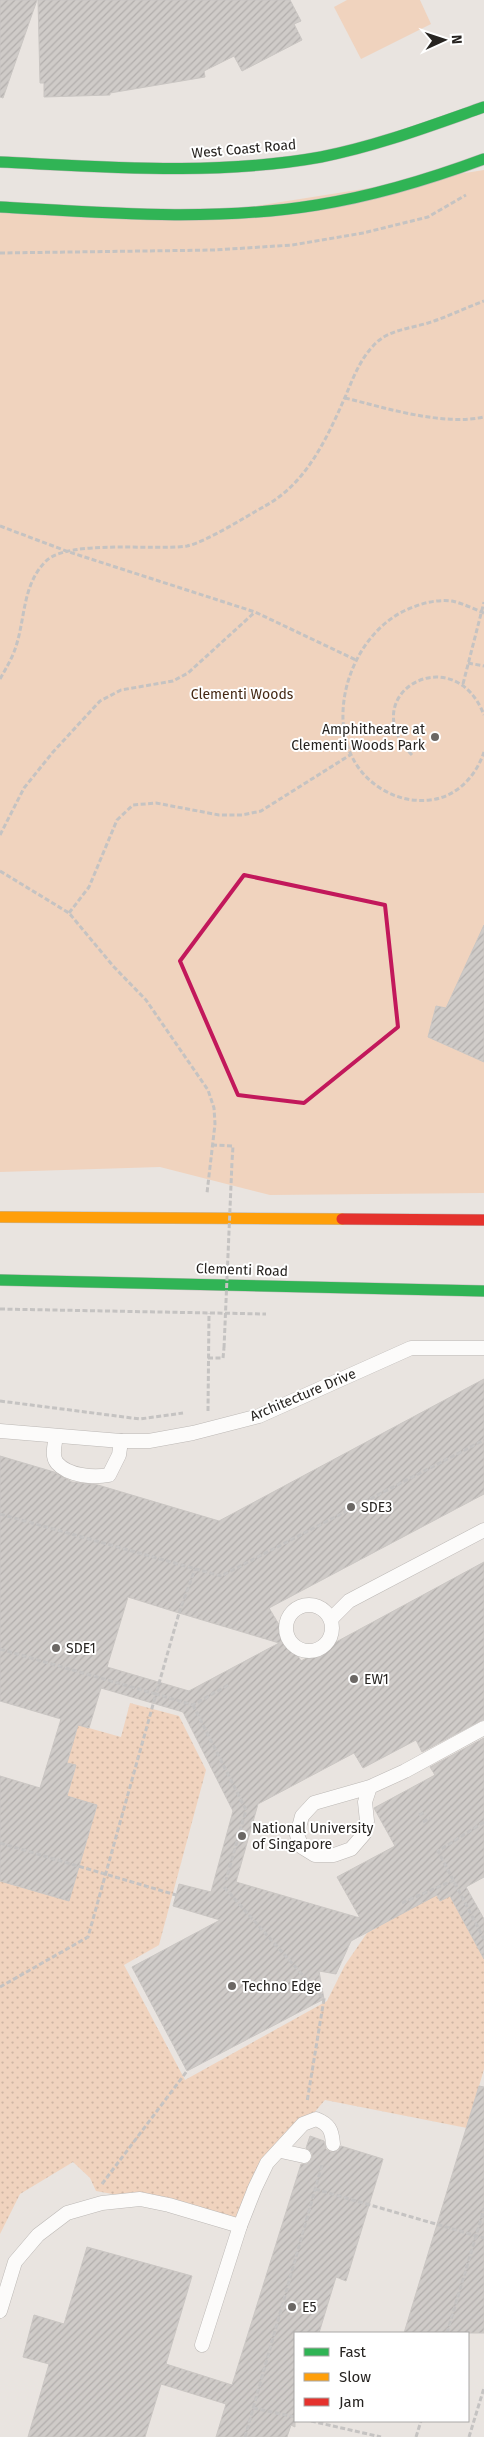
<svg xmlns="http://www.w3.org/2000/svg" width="484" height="2437" font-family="'Fira Sans',sans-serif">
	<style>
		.grass { fill: url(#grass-dots) }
		.green { fill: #f0d3be }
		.building { fill: url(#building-hatch); stroke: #cac6c3; fill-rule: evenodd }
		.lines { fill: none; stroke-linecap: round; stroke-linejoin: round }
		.lane-casing { stroke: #bcb8b5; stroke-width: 15 }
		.fast-casing { stroke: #bcb8b5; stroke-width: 12 }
		.slow-casing { stroke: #bcb8b5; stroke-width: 12 }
		.jam-casing { stroke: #bcb8b5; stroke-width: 12 }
		.path { stroke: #c5c3c2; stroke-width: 3; stroke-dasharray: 5 2.5; stroke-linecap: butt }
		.lane { stroke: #fcfbfa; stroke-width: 14 }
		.fast { stroke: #30b455; stroke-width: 11 }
		.slow { stroke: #ff9f0a; stroke-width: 11 }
		.jam { stroke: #e5322d; stroke-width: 11 }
		.path-bridge { stroke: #c5c3c2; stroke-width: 3; stroke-dasharray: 5 2.5; stroke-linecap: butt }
		.marked { fill: none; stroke: #c2185b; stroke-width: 4; stroke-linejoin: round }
		.poi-dot { fill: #6b6764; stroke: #fff; stroke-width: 2 }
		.labels { text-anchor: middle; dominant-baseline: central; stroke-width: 4; stroke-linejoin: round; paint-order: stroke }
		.street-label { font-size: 14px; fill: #272421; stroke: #fff }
		.park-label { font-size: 14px; fill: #452914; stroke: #fff }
		.poi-label { font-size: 14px; fill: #272421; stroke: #fff; text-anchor: start }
	</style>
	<defs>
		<pattern id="grass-dots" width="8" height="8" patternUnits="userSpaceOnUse" patternTransform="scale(1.25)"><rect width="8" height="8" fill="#f0d3be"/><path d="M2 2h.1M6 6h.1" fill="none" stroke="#ceb5a3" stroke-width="1.8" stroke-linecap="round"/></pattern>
		<pattern id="building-hatch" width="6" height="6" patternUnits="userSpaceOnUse" patternTransform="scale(1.25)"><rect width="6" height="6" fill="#cfcbc8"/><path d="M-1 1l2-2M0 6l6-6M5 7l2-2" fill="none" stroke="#b2aeac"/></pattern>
	</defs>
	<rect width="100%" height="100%" fill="#e9e4e0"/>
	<polygon class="grass" points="130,1703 179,1716 206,1770 159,1945 124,1965 185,2080 327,2001 345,1965 367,1933 436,1895 440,1901 450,1896 484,1959 484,2069 467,2128 325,2100 281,2151 240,2226 140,2199 96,2191 90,2178 73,2162 20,2194 0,2234 0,1881 69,1901 97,1805 67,1796 76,1766 67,1763 78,1725 121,1737"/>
	<g class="green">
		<polygon points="347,0 420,0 431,24 361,59 334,7"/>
		<polygon points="484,170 484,1193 270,1195 160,1167 0,1172 0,212 166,220"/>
	</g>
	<g class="building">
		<polygon points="0,0 37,0 3,98 0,97"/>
		<polygon points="38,0 290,0 301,21 294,24 302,40 242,71 234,56 204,71 205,77 110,93 110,95 44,97 44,83 40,83"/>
		<polygon points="484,925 484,1062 428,1037 436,1006 446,1008"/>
		<path d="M484,1379V1494L269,1608L301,1661L484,1562V1719L422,1752L416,1740L363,1768L354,1753L258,1804L236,1882L360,1918L337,1877L395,1846L374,1808L435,1775L430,1767L484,1738V1877L466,1887L484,1919V1959L450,1896L440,1901L437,1895L351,1941L336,1974L319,1971L324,1999L187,2071L132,1967L220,1920L173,1906L179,1884L211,1892L233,1811L183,1712L101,1688L89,1728L78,1725L67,1763L76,1765L67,1796L97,1805L69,1901L0,1881V1776L40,1788L61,1719L0,1701V1456L54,1472L72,1482L98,1485L219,1521ZM128,1597L179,1613L279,1643L189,1691L107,1667Z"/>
		<polygon points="479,2086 484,2087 484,2333 404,2333"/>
		<polygon points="310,2136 324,2141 326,2149 330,2152 338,2151 341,2146 383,2159 346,2281 336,2277 319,2333 295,2333 295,2427 291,2425 287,2437 216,2437 226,2404 161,2384 145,2437 28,2437 49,2364 23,2357 34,2315 64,2324 87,2247 192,2276 166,2364 232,2385 301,2164 307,2164 312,2158 312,2153 306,2148"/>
	</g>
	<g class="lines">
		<g class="lane-casing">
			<g id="lane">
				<polyline points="0,1431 121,1441 149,1441 193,1433 259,1416 411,1348 484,1348"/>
				<path d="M56,1436C55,1444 51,1456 57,1463C68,1476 94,1478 109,1475L119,1455L121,1441"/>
				<circle cx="309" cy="1628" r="23"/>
				<polyline points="331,1619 349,1601 366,1592 484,1530"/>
				<polyline points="370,1787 365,1802 367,1821 364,1834 351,1849 334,1855 315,1855 302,1847 297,1835 302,1816 314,1803 370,1787 405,1771 484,1728"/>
				<polyline points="281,2151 304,2156"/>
				<polyline points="0,2311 15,2262 38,2235 67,2213 102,2203 140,2199 169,2205 240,2226"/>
				<path d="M202,2345L240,2226L255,2188L267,2163L303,2124L316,2119C329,2124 332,2130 333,2144"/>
			</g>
		</g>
		<g class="fast-casing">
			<g id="fast">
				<path d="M0,162C107,167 216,176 321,157C377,146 430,126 484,107"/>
				<path d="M0,207C105,213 212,222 317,205C374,196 430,179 484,159"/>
				<polyline points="0,1280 484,1291"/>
			</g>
		</g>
		<g class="slow-casing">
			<polyline id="slow" points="0,1217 342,1219"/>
		</g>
		<g class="jam-casing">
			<polyline id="jam" points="342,1219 484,1220"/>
		</g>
		<g class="path">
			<polyline points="0,253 215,250 292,245 363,233 428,217 466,195"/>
			<path d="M345,398C386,408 442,426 484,417"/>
			<polyline points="0,526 69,552 255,612 356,660"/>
			<path d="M484,613C474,609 462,603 452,601C435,599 419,604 404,611C342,641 316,747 380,788C396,798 412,802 430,800C457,797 476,776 484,752"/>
			<polyline points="468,663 484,666"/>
			<path d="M0,679C5,670 10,662 14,652C26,621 21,586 46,561C69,539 156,551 187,546C206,542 247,516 265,506C307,483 327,438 346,395C353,378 360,360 373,346C387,330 408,329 428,323C447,317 465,308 484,301"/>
			<polyline points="463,684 484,602"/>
			<path d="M412,755C352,694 454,637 484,715"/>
			<polyline points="0,835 24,788 53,752 100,701 121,690 173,681 188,673 255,612"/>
			<polyline points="0,871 69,913 114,967 146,1000 208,1090 214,1108 215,1124 207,1193"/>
			<polyline points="69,913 89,887 117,820 133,805 156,803 219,815 242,815 261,811 350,755"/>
			<polyline points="212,1145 233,1146 232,1162"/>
			<polyline points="0,1309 266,1314"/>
			<polyline points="208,1358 223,1358 224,1348"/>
			<polyline points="0,1401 140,1419 183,1413"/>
			<polyline points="208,1411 209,1313"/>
			<polyline points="0,1514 221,1576 484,1440"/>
			<polyline points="179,1613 195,1569"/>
			<polyline points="0,1649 156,1694 179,1613"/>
			<polyline points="193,1705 246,1810 226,1880"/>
			<polyline points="419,1815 426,1812"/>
			<polyline points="423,1822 430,1818"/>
			<polyline points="484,1822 438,1851 484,1939"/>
			<polyline points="0,1843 176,1895"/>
			<polyline points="224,1887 324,1999 307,2102"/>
			<polyline points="402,1903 454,1880"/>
			<polyline points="0,1987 88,1937 156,1694 193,1705 228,1685"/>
			<polyline points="102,2184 187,2071"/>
			<polyline points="315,2189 484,2238"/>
			<polyline points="447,2333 484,2209"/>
			<polyline points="253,2408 295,2417"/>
			<polyline points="311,2421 381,2437"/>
			<polyline points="245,2437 322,2165"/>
			<polyline points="416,2437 421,2421"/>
			<polyline points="469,2437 484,2388"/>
		</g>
		<use href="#lane" class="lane"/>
		<use href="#fast" class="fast"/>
		<use href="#slow" class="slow"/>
		<use href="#jam" class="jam"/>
		<polyline class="path-bridge" points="224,1348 232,1162"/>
	</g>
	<path class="marked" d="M244,875L385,905L398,1027L304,1103L238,1095L180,961Z"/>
	<g class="poi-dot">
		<circle cx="435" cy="737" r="5"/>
		<circle cx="351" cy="1507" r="5"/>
		<circle cx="56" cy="1648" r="5"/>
		<circle cx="354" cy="1679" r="5"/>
		<circle cx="242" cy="1836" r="5"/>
		<circle cx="232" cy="1986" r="5"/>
		<circle cx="292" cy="2307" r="5"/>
	</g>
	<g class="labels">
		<g class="street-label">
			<text transform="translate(244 149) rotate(-5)">West Coast Road</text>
			<text transform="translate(242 1270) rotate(2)">Clementi Road</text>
			<text transform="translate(303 1395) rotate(-23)">Architecture Drive</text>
		</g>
		<g class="park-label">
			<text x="242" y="694">Clementi Woods</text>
		</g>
		<g class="poi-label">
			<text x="425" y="729" text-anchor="end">Amphitheatre at<tspan x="425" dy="16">Clementi Woods Park</tspan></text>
			<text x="361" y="1507">SDE3</text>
			<text x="66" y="1648">SDE1</text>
			<text x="364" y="1679">EW1</text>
			<text x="252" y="1828">National University<tspan x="252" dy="16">of Singapore</tspan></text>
			<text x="242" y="1986">Techno Edge</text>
			<text x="302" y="2307">E5</text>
		</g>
	</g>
	<rect x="294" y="2332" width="175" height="90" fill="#ffffff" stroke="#a9a7a6"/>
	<rect x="304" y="2348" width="25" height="8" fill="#30b455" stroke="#a9a7a6"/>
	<text x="339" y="2357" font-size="15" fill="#272421">Fast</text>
	<rect x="304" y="2373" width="25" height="8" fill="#ff9f0a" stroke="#a9a7a6"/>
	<text x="339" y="2382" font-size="15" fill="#272421">Slow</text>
	<rect x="304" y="2398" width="25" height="8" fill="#e5322d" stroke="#a9a7a6"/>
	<text x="339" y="2407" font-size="15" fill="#272421">Jam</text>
	<g transform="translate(444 40) rotate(87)" stroke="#ffffff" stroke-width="4" paint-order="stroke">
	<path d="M0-4L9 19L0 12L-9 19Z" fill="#272421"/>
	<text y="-8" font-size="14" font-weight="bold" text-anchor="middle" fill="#272421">N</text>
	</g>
</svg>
